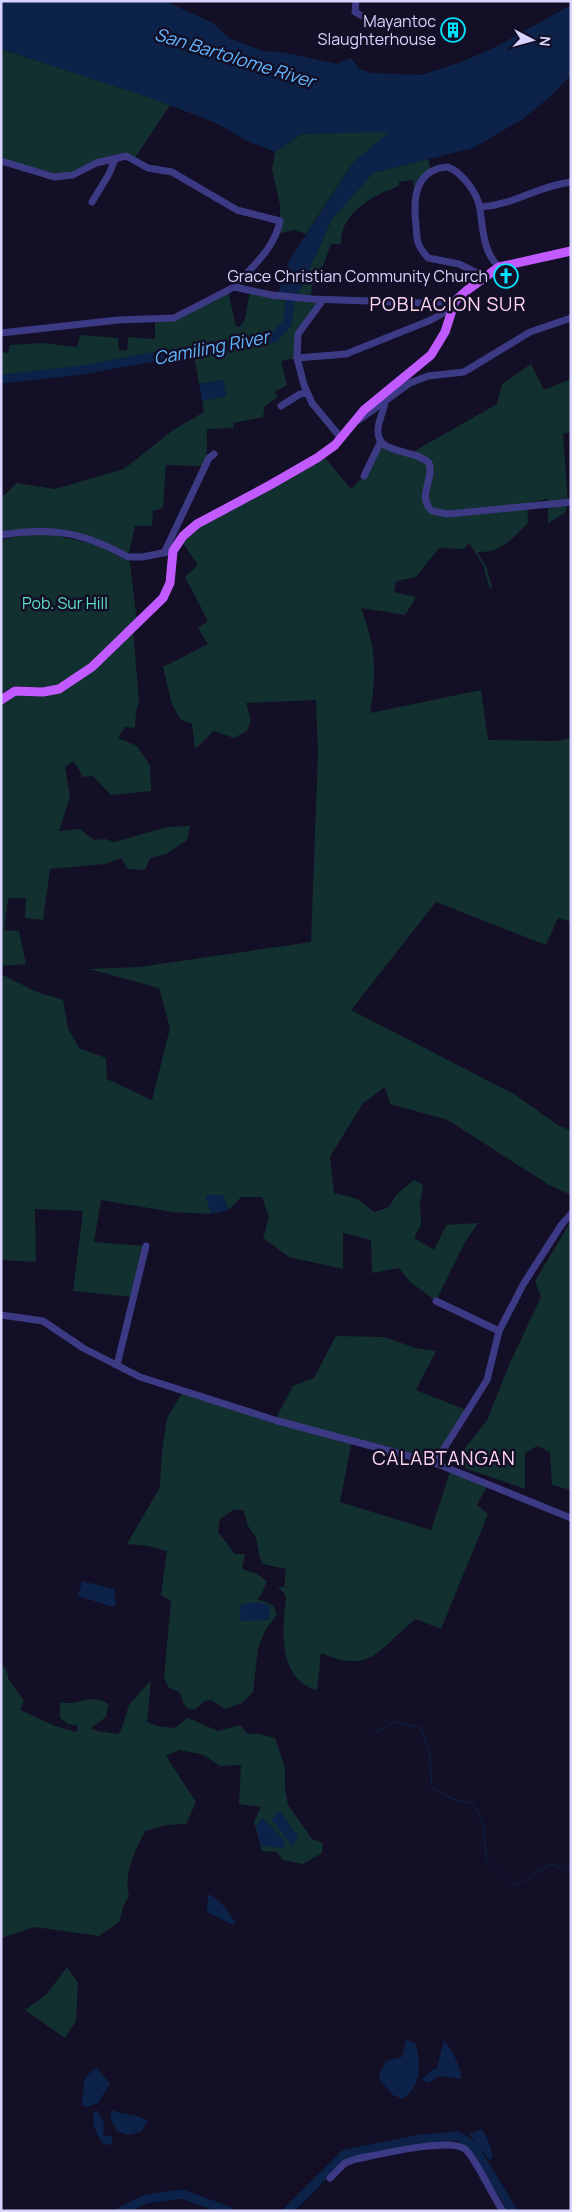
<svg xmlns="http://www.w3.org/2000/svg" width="572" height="2212" font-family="Manrope,sans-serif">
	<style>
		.green { fill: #12302f }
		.water { fill: #0c2248 }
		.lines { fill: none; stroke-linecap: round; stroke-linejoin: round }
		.stream { stroke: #0c2248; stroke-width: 1 }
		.river { stroke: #0c2248; stroke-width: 9 }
		.minor { stroke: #3d3a85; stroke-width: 7 }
		.major { stroke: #c25bff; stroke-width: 9 }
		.labels { text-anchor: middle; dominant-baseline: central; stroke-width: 5; stroke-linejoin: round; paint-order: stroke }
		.poi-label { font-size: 16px; fill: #d9d4ff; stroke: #130f26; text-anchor: end }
		.park-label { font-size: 16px; fill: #5fe0c0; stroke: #130f26 }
		.water-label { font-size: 18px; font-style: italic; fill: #62b6ff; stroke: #130f26 }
		.quarter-label { font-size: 19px; letter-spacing: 1px; fill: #ffd6f0; stroke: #130f26 }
	</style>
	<rect width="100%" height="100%" fill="#130f26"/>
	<g class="green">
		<polygon points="1,49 151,98 170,105 133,161 126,156 80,172 55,177 1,161"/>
		<polygon points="327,132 390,132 353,163 306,234 294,230 277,234 280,221 280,205 272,169 275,152 302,134"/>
		<path d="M428,159L431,172L418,186L414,187L412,180L399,182V186C374,195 340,212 341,244H331L316,284L312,285L311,299L323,300L300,328L297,358L281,361L287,385L275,392L278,397L265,406L263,417L233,423L234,428L207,429C206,442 209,454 204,466L166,465L163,508L153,511L152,526H135L128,557L74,534L1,535V495H5L16,483L55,489L124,469L173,430L204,412L202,401L226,396L223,380L199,384L193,350L99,367L2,379L1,352L8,353L10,345L43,343L77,347L80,335L118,338L119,350L127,351L128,337L155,339V320L173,318L228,290L235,323L237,327H240L245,319L250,291L297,296L332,219L373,173Z"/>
		<path d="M531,364L544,390L571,379V432L563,434L568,503L565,513L548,523V499L527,503L528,523C511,539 503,553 477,552L486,566L492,587L490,589L483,565L469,543L464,549L439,548L416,577L396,581L394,592L416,597L405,615L361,608C376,650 377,669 370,713L481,690L488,740L556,741L571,738V922L558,918L546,945L436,902L351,1010L514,1094L558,1125L571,1131V1195L549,1185L448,1120L390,1104L385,1087L363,1103L330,1157L334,1193L358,1199L374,1212L389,1207L396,1195L414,1180L423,1185L420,1205L421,1225L414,1238L434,1250L446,1225L478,1223L465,1242L436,1301L410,1282L399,1268L372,1273L371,1240L343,1233V1269L289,1257L263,1238L269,1217L262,1197H241L229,1210L223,1195H206L211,1214L173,1212L101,1200L94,1242L146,1246L133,1297L73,1291L83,1211L35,1209L36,1262L1,1260V974L37,992L63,1000L68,1028L79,1048L106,1058L107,1079L152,1100L170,1028L159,988L89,969L139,967L311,942L318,752L316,700L246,703L251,720L247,731L234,738L214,731L195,749L192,724L180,719L172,704L163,667L208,644L198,628L208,621L185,577L198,565L180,539L187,533L322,454L351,489L364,476L380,443L411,453L497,404L502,384Z"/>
		<polygon points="25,535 54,535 97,545 130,562 137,623 81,672 51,688 15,686 1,693 1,540"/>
		<polygon points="133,629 139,702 136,712 135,728 125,727 118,738 137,746 150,765 151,791 111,795 93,776 83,777 74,761 65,767 70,796 59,831 80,829 94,840 105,839 114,842 168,827 190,826 187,840 166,854 150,858 145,870 128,869 121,858 105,864 50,869 43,920 25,918 26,898 8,898 4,930 19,931 26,964 1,966 1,700 13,691 59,689"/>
		<polygon points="571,1221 571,1490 552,1485 550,1452 537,1446 525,1453 525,1489 453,1464 487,1420 509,1365 541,1297 535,1281"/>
		<path d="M336,1336L385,1337L415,1348L436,1351L416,1390L468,1411L440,1454L430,1451L425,1458L352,1440L340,1502L431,1530L451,1469L488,1484L477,1505L488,1514L441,1629L416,1619C380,1646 373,1676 321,1653L317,1690C278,1680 282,1630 286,1599L284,1593L278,1587H284L286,1569L263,1564L259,1555L256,1537L248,1526L243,1510H233L220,1519L218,1532L235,1554H245L242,1569L257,1574L267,1581L261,1596L257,1599L273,1605L277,1615L266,1629L258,1648L253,1692L242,1703L225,1709L211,1700L203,1702L196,1709H189L184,1704L179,1692L169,1688L164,1678L171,1601L161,1595L167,1551L148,1546L127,1544L160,1487L162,1452L167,1418L183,1392L275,1420L293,1386L314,1378Z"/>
		<path d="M1,1664L6,1669L9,1680L24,1701L20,1710L55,1726L76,1732L78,1726L68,1724L60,1718V1702C79,1707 90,1692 108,1704L106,1717L91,1728L97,1731L118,1734L121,1731L129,1705L151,1680L147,1722L157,1726L175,1728L188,1718L218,1731L240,1725L248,1734H259L275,1738L285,1768V1789L288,1805L312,1839L323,1843L322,1853L303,1864L283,1860L277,1852L262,1851L254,1822L261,1807L239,1804L241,1765L220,1766L204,1755L180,1750L166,1756L196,1802L186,1824L166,1825L145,1831C135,1852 123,1874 129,1896L124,1905L119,1922L99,1936L35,1927L1,1938Z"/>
		<polygon points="67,1967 78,1983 76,2021 65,2038 25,2010 46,1995"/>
	</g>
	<g class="water">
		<polygon points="1,1 165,1 213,23 229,38 263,51 287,53 337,64 350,58 360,69 371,73 421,75 458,63 492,49 571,5 571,75 551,96 523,119 473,148 373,173 332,219 297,296 278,292 290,259 353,163 389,132 302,134 275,152 245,140 216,123 151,98 1,49"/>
		<polygon points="223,380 226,396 202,401 199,384"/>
		<polygon points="205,1195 223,1195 229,1210 211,1214"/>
		<polygon points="82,1581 114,1589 116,1604 113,1607 78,1596"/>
		<polygon points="257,1602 270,1606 269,1620 239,1621 241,1605"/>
		<polygon points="280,1811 298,1837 292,1846 271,1819"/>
		<polygon points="261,1819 265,1820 285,1841 284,1848 261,1846 256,1826"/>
		<polygon points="210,1894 223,1905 236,1923 233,1925 207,1912 208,1896"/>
		<path d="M406,2040L415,2043C422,2063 421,2086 403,2099L393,2095L379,2079L380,2072L386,2061L402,2057Z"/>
		<path d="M444,2040C452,2052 461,2064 461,2079L438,2076L429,2083L421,2080L432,2070L437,2068Z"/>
		<path d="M96,2068L110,2083L98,2103L87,2107L81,2105C86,2088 79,2079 96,2068Z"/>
		<path d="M98,2110L104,2124L103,2135L112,2136V2144L104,2145C97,2136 91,2124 94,2113Z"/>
		<path d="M111,2110C125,2115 133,2113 148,2121L141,2132L128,2135L117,2131L111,2120Z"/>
		<polygon points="482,2129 488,2140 493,2157 489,2160 469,2134"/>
	</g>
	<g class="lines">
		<polyline class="stream" points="374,1733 394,1722 421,1728 430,1757 432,1788 452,1799 474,1804 484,1827 486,1860 514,1886 551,1864 571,1872"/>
		<g class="river">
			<polyline points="1,379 83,370 162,355 274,338 287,323 292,290"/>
			<polyline points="121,2211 146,2199 182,2194 229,2211"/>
			<polyline points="288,2211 345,2154 421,2139 458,2136 473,2146 513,2211"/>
		</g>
		<g class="minor">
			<polyline points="356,1 355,12 364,17"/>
			<path d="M1,161L54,177L73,175L96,163L126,156L148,168L172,172L237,210L280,221C274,250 252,266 234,287"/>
			<polyline points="92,202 109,174 115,159"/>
			<path d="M480,207C515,205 537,186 571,182"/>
			<path d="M485,277L459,264L428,258C425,254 421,250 419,245C416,240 417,232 416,226C413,200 414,169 448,167C463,173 478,194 480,209C483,230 483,252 499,267"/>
			<polyline points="323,300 298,334 297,358 304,385 312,403 341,438"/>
			<polyline points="1,333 118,320 174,318 234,287 272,295 312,299 425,303 455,301"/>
			<polyline points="297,358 346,354 431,320 452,308"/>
			<path d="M385,401C384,412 377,422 378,432C378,455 414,448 429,463C435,479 416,496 432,511L448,514L571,502"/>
			<polyline points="281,406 300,394 307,393"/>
			<polyline points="359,420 410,383 428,376 464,372 530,332 571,318"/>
			<polyline points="364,476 380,443"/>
			<path d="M1,535C52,527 83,532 128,557H142L173,551"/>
			<polyline points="164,553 209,458 214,454"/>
			<polyline points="436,1301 499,1331"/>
			<polyline points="1,1315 43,1321 83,1348 140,1377 278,1421 435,1463 571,1518"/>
			<polyline points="117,1365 146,1246"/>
			<polyline points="435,1463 487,1380 499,1331 524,1283 562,1224 571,1214"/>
			<path d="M330,2178L345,2163L356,2159C377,2155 450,2137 465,2149C475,2157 493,2197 503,2211"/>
		</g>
		<polyline class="major" points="1,700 15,691 43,692 59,689 92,667 163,598 170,583 173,551 183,536 197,524 270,485 317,458 335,445 364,410 431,355 445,332 455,301 466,291 499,267 571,251"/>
	</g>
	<defs>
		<g id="building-ring" transform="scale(1.25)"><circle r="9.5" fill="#130f26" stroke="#00e5ff" stroke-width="1.5"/><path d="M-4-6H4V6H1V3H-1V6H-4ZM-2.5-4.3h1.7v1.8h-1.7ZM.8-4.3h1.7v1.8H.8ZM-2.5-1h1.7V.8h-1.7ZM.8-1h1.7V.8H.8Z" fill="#00e5ff"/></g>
		<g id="church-ring" transform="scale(1.25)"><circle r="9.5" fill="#130f26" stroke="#00e5ff" stroke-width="1.5"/><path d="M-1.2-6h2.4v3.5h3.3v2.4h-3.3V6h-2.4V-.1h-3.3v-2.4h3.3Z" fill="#00e5ff"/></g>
	</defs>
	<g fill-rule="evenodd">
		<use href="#building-ring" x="453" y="30"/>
		<use href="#church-ring" x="506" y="276"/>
	</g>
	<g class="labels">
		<g class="poi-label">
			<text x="436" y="21">Mayantoc<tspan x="436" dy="18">Slaughterhouse</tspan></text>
			<text x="488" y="276">Grace Christian Community Church</text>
		</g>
		<g class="park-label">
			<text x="65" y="603">Pob. Sur Hill</text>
		</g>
		<g class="water-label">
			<text transform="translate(235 57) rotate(17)">San Bartolome River</text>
			<text transform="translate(211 347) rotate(-11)">Camiling River</text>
		</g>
		<g class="quarter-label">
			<text x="448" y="304">POBLACION SUR</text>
			<text x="444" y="1458">CALABTANGAN</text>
		</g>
	</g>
	<rect width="572" height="2212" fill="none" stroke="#d9d4ff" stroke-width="5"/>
	<g transform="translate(532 40) rotate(96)" stroke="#130f26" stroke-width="4" paint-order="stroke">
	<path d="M0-4L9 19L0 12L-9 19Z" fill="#d9d4ff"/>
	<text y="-8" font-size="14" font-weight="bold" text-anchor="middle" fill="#d9d4ff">N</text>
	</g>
</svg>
